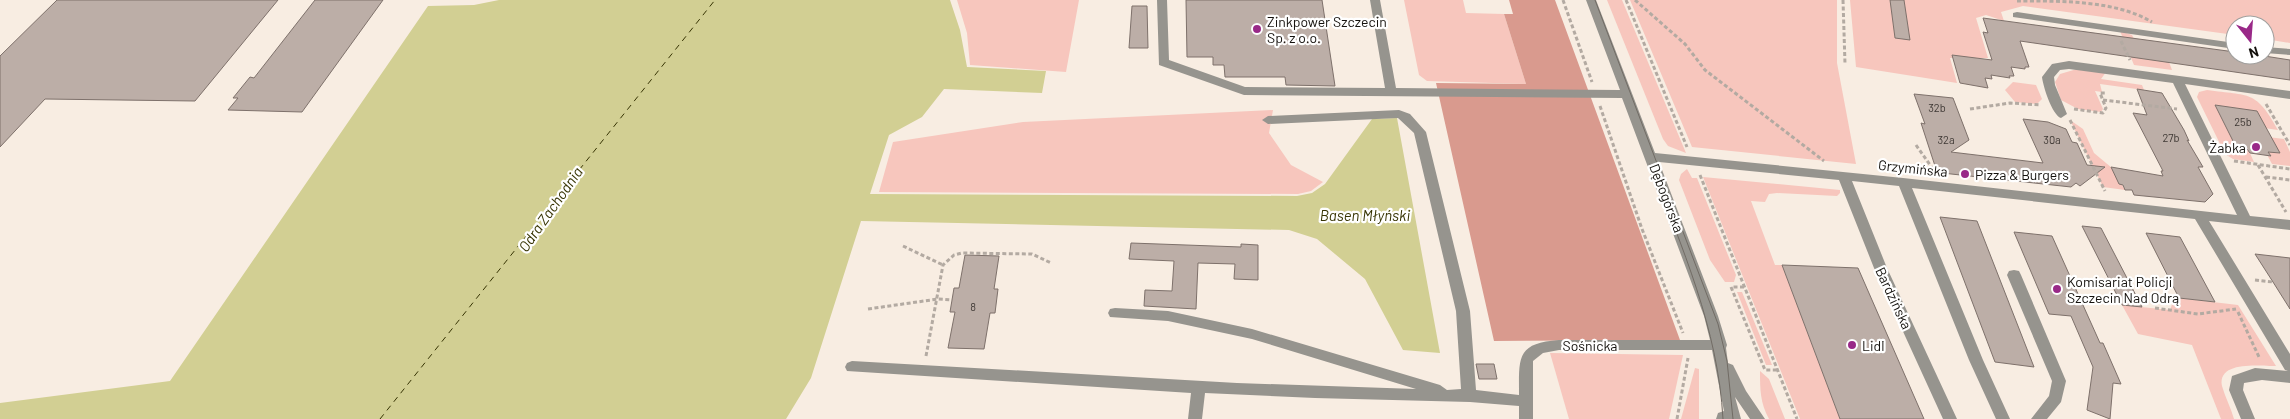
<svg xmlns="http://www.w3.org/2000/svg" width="2290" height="419" font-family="Barlow,sans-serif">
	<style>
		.green { fill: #f7c6bd }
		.forest { fill: #d99a8e }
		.water { fill: #d2cf93 }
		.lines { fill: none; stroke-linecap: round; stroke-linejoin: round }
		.ferry { stroke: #373403; stroke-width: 1; stroke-dasharray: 6 5; stroke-linecap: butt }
		.building { fill: #bcaea7; stroke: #7e716b }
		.path { stroke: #b3aaa2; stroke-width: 3; stroke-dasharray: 4 2.5; stroke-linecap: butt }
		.minor { fill: #96948e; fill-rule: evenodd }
		.tram { stroke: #716b64; stroke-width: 1 }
		.poi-dot { fill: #992988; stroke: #fff; stroke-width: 2 }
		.labels { text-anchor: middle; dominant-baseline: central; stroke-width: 4.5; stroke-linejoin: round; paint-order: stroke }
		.number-label { font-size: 11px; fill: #3e3834 }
		.poi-label { font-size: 14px; fill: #14110d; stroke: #fff; text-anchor: start }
		.street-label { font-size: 14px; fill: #14110d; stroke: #fff }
		.water-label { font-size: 15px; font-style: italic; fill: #373403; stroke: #fff }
	</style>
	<rect width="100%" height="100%" fill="#f8ede2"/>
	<g class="green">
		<polygon points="957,0 1079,0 1066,72 970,65 967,33"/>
		<polygon points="1404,0 1463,0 1466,13 1504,14 1526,84 1427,81 1419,75"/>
		<polygon points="1607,0 1622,0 1686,153 1668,146 1663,139"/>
		<polygon points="1630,0 1837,0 1837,63 1856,164 1692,147"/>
		<polygon points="1850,0 2290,0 2290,43 2265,39 2265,25 2235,25 2235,35 2023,6 2001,12 2004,21 1986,15 1976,18 1988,58 1950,58 1957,83 1856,67"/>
		<polygon points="2120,31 2132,35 2144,59 2169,62 2172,70 2134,65"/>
		<polygon points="2077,69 2106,72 2101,79 2142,85 2144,90 2100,84 2102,92 2095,91 2103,109 2101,112 2078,109 2061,100 2055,82 2060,74"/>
		<polygon points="2013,82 2036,85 2042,99 2037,104 2015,102 2005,90"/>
		<path d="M2207,90C2250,96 2256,90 2278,130L2264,128L2268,137L2284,139L2290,152V166L2272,164L2265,151L2248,149L2254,162L2233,159L2225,154L2197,97L2199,92Z"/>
		<polygon points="1273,110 1269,133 1291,165 1323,182 1311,191 1298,194 879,192 893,142 1023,122"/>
		<polygon points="2070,120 2083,129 2094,153 2112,168 2125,190 2103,187"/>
		<polygon points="1687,169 1692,178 1697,178 1736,275 1734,282 1725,282 1710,260 1679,180 1681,174"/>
		<polygon points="1703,177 1840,190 1840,193 1837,196 1777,193 1769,194 1765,202 1751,201 1775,265 1782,265 1840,419 1800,419"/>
		<polygon points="1737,292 1742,292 1772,365 1766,365"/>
		<path d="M2179,298L2238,305L2276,366C2261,366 2217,360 2222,386C2225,397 2231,408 2234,419H2221L2192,345L2138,334L2122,305L2170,310L2174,299Z"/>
		<polygon points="1550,353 1683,355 1669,419 1569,419"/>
		<polygon points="1695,368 1699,369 1699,419 1681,419"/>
		<path d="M1760,371L1769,379L1785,419H1769C1760,403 1760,389 1760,371Z"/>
	</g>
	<polygon class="forest" points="1509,0 1555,0 1680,340 1494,341 1436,83 1526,84 1504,14 1513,14"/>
	<polygon class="water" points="499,0 950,0 960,30 967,67 1046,71 1042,93 944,89 922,117 889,135 870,194 1297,196 1312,193 1325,184 1372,119 1397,118 1440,353 1403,350 1365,279 1317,239 1289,230 861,221 811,378 786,419 0,419 0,403 170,381 428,6 474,5"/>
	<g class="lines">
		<polyline class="ferry" points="380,419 715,0"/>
	</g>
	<g class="building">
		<polygon points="57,0 278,0 195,101 45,99 0,147 0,56"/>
		<polygon points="315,0 383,0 302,112 228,110 238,98 233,98 250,77 254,78"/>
		<polygon points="1186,0 1322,0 1335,86 1286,85 1285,77 1225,77 1224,65 1213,65 1213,57 1187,57"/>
		<polygon points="1890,0 1904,0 1910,40 1895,38"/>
		<polygon points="1132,6 1147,6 1148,48 1129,48"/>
		<polygon points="1983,18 2235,52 2235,55 2258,55 2290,60 2290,80 2020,41 2029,67 2025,67 2025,69 2011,67 2014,76 2009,76 2010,78 1991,75 1992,79 1985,78 1988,88 1960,83 1952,55 1992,60 1983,32 1988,33"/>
		<polygon points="2137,89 2162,93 2184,130 2189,141 2187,140 2203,167 2198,167 2213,194 2205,202 2134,195 2132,190 2125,190 2123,185 2119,184 2111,167 2163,176 2161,171 2163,171 2133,113 2147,115"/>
		<polygon points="1914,94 1953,98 1969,140 1951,152 2043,163 2023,119 2048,122 2066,129 2072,142 2077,143 2087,165 2105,167 2080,186 2076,183 2071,187 1942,173 1936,169 1921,123 1925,124"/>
		<polygon points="2215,105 2257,111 2280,153 2268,152 2271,156 2250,153 2247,149 2236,147"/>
		<polygon points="1940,217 1977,221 2034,367 1995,362"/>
		<polygon points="2082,226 2101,228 2142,307 2122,305"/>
		<polygon points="2014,232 2052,236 2100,343 2103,343 2121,384 2113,383 2110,419 2087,410 2093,367 2071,316 2049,314"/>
		<polygon points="2146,233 2180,237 2215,302 2179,298"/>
		<polygon points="1131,243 1241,247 1241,244 1258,245 1258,280 1234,279 1235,264 1198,263 1196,309 1144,306 1145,290 1172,291 1174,261 1129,259"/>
		<polygon points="2255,254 2290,258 2290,309 2273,282"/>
		<polygon points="965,255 999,256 994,289 998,289 995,313 990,313 984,349 948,348 955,312 950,312 954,288 959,288"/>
		<polygon points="1782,265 1858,268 1924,419 1840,419"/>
		<polygon points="1476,364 1494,364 1497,379 1479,379"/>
	</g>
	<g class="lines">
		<g class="path">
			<polyline points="1563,0 1592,82"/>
			<polyline points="1626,0 1687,147"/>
			<polyline points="1635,0 1685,44 1705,70 1824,161"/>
			<polyline points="1843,0 1845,64"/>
			<path d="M2017,1C2060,1 2115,0 2152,22"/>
			<polyline points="2121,41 2130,60"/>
			<polyline points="2103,100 2177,109"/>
			<polyline points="2266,104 2290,145"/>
			<polyline points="1600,106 1642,229 1683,333"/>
			<polyline points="1970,109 2010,103 2041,105"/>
			<polyline points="2074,109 2103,113 2106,108 2100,93 2105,93"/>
			<polyline points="2070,120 2105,191"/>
			<polyline points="1916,145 1935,172"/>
			<polyline points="2234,161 2290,169"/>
			<polyline points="2258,165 2286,212"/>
			<polyline points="1700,175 1797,419"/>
			<polyline points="2266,177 2290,180"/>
			<polyline points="903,246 943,265"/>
			<polyline points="2255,280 2273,282"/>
			<polyline points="1744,287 1731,287 1765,370 1778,370"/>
			<polyline points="2155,308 2198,314 2236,309"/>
			<polyline points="868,309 938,299 952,300"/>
			<polyline points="2238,312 2259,357"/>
			<polyline points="926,356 943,265 954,255 962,253 1032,254 1051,263"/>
			<polyline points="1677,419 1688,358"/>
		</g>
		<g class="minor">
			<path d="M1157,0H1167L1169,60L1245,87L1385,88L1370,0H1380L1396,88L1620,90L1586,0H1596L1655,153L1903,178L2237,215L2173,83L2069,69L2060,70L2054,77L2055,85L2067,114L2061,118C2052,115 2043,86 2042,77L2052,64L2069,61L2290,91V99L2185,84L2250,216L2290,220V230L2209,221L2290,354V383L2262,380L2244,383L2243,390L2255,419H2241L2229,390L2232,376L2255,368L2288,371L2285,370L2195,219L1912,188L1983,360L2010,419H1996L1969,360L1899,186L1852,181L1887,268L1957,419H1943L1874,268L1839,180L1659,162L1718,316L1727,345L1726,348L1728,363L1733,365L1746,391L1765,419H1750L1735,397L1741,419H1716L1718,413L1724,411L1712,350H1559L1543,353L1533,361V419H1519V406L1470,402L1315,398L1205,393L1202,419H1188L1191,393L847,371L845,367L847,363L852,361L1237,383L1416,389L1252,339L1168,321L1110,317L1108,313L1110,309L1115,308L1168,311L1252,329L1440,385L1447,390L1461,389L1456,311L1414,133L1398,118L1268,124L1262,120L1268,116L1399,110L1410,114L1426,132L1470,311L1476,390L1519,395C1519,358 1516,343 1559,340H1710L1704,316L1622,98L1244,95L1159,65Z"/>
			<polygon points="2017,12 2235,43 2235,49 2013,17 2013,13"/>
			<polygon points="2265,47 2290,49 2290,55 2265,53"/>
			<polygon points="2014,270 2019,271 2021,275 2066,381 2061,402 2047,419 2031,419 2049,396 2052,381 2007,275 2009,271"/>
		</g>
		<g class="tram">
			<polyline points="1595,0 1718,324 1727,361 1733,419"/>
			<path d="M1650,164C1682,248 1718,328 1723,419"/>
		</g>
	</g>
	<g class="poi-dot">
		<circle cx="1257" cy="29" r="5"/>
		<circle cx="2256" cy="147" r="5"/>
		<circle cx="1965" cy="174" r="5"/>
		<circle cx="2057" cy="289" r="5"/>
		<circle cx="1852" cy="345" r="5"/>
	</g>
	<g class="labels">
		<g class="number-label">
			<text x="1937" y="107">32b</text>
			<text x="2243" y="121">25b</text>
			<text x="2171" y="137">27b</text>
			<text x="1946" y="139">32a</text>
			<text x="2052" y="139">30a</text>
			<text x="973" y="306">8</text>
		</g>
		<g class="poi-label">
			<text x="1267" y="21">Zinkpower Szczecin<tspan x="1267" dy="16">Sp. z o.o.</tspan></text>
			<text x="2246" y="147" text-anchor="end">Żabka</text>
			<text x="1975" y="174">Pizza &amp; Burgers</text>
			<text x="2067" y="281">Komisariat Policji<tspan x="2067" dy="16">Szczecin Nad Odrą</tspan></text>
			<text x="1862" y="345">Lidl</text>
		</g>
		<g class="street-label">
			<text transform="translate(1913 168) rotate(6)">Grzymińska</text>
			<text transform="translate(1667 198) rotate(69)">Dębogórska</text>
			<text transform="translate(1894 298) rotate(65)">Bardzińska</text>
			<text x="1590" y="345">Sośnicka</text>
		</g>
		<g class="water-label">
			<text transform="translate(550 209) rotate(-55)">Odra Zachodnia</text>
			<text x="1365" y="215">Basen Młyński</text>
		</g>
	</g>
	<g transform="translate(2250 40) rotate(163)"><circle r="24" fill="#ffffff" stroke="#a1a09e"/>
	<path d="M0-4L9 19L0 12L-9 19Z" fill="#992988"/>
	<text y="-8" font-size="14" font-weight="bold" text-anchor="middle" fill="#14110d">N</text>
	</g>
</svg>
